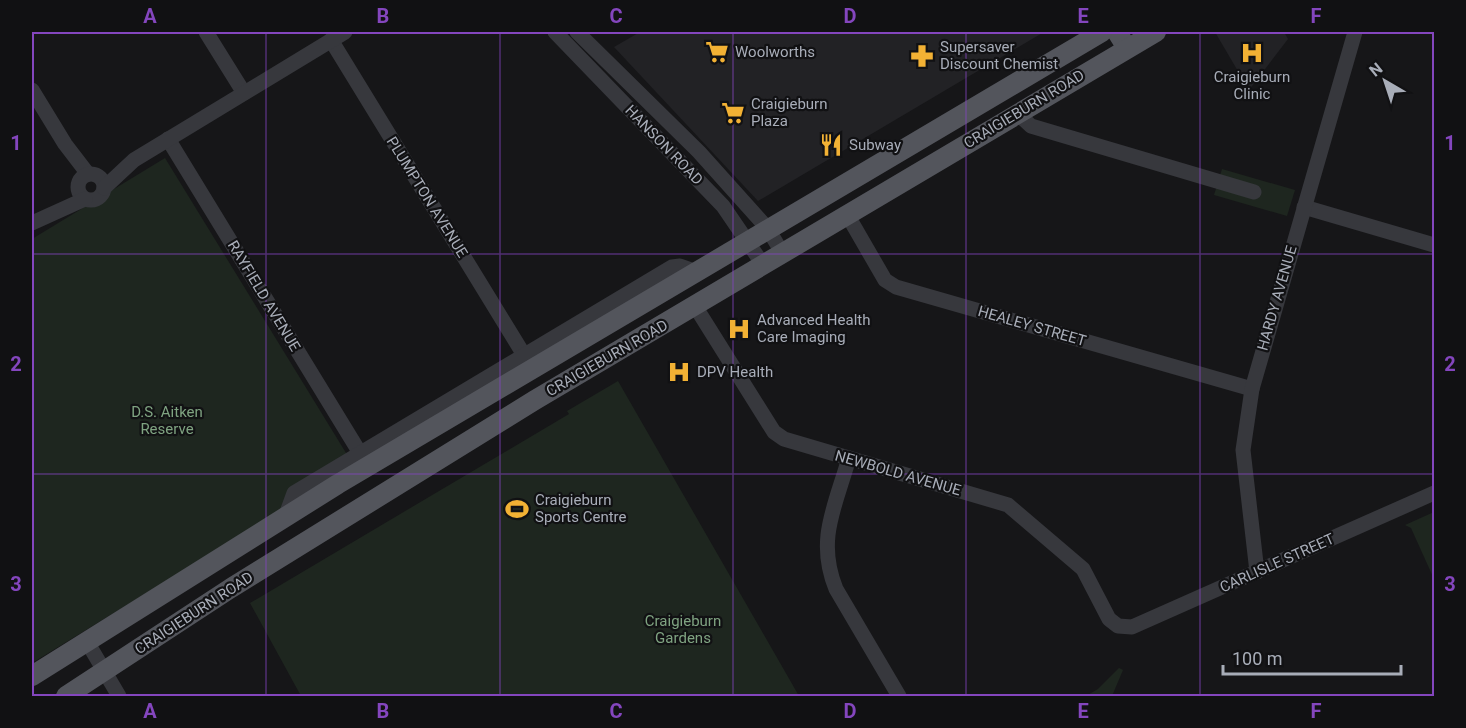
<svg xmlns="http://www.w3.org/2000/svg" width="1466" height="728" font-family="Roboto,sans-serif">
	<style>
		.built { fill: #222225 }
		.green { fill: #1e261f }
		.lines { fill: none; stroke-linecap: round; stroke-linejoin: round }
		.minor { stroke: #37383d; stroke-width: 15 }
		.major { stroke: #53555c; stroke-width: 20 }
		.grid { fill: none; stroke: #8446be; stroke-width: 1.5; stroke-opacity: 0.55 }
		.labels { text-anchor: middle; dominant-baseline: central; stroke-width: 4.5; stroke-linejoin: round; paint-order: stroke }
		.poi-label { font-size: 15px; fill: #a8adb8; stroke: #111113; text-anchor: start }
		.street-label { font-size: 15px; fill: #a8adb8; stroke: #111113 }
		.park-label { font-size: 15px; fill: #7fa381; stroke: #111113 }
		.neatline { fill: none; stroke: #8446be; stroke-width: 2 }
		.grid-label { font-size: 20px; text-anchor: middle; font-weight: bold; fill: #8446be }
	</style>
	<rect width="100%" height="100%" fill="#161618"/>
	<g class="built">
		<polygon points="640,32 1044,32 758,201 614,47"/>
		<polygon points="1215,32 1284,32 1288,39 1249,90"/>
	</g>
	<g class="green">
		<polygon points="165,158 354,466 32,663 32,239"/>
		<polygon points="1222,169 1295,190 1287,216 1214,195"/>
		<polygon points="618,381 799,696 301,696 250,603 569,414 567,411"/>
		<polygon points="1434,512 1434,579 1411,528 1405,525"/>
		<polygon points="1119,668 1123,670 1112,696 1086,696 1098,689"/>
	</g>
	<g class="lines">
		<g class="minor">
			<polyline points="206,32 244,93"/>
			<polyline points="555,32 723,206 764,266"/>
			<polyline points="577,32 699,152 768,229 783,254"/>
			<polyline points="331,40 524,355"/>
			<polyline points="32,90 65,144 88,174"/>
			<polyline points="1017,113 1031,126 1254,192"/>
			<polyline points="168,139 360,453"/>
			<circle cx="91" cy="187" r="13"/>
			<polyline points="104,188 134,160 345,32"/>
			<polyline points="1304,207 1434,245"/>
			<polyline points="848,216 885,280 896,287 1252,389"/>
			<polyline points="32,223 85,199"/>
			<polyline points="695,306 774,432 784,439 1008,505 1083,569 1109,619 1118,626 1132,627 1434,493"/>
			<path d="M849,458C835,507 816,540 836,589L899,696"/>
			<polyline points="286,515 294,493 672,267 680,266 697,272"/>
			<polyline points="1257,572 1243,450 1252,389 1355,32"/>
			<polyline points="86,640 119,696"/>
		</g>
		<g class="major">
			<polyline points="1117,32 1127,48"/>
			<polyline points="32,676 338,484 1102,32"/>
			<polyline points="66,696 231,588 535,400 1156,32"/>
		</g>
	</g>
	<path class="grid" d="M266,32V696M500,32V696M733,32V696M966,32V696M1200,32V696M32,254H1434M32,474H1434"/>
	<defs>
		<g id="supermarket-bare" transform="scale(1.8)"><path d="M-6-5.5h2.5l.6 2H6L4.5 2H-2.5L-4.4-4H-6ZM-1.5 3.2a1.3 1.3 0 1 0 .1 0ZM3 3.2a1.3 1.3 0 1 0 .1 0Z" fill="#f2b134" stroke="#111113" stroke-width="2.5" paint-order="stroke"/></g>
		<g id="hospital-bare" transform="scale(1.8)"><path d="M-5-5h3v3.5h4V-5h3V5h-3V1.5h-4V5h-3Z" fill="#f2b134" stroke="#111113" stroke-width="2.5" paint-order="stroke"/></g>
		<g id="pharmacy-bare" transform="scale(1.8)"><path d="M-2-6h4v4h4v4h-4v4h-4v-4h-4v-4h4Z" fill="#f2b134" stroke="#111113" stroke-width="2.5" paint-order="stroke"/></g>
		<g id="restaurant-bare" transform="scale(1.8)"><path d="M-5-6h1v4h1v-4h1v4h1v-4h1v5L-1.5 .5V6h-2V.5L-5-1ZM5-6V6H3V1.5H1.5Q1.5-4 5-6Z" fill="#f2b134" stroke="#111113" stroke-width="2.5" paint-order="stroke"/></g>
		<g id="stadium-bare" transform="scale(1.8)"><path d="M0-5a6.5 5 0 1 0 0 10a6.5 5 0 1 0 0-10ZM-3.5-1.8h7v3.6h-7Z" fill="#f2b134" stroke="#111113" stroke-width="2.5" paint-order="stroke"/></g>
	</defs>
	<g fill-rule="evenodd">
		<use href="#supermarket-bare" x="717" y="52"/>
		<use href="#hospital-bare" x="1252" y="53"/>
		<use href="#pharmacy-bare" x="922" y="56"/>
		<use href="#supermarket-bare" x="733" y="113"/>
		<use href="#restaurant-bare" x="831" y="145"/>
		<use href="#hospital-bare" x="739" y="329"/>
		<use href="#hospital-bare" x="679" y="372"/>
		<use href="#stadium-bare" x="517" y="509"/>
	</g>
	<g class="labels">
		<g class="poi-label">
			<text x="940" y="47">Supersaver<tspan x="940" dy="17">Discount Chemist</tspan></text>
			<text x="735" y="52">Woolworths</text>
			<text x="1252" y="77" text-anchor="middle">Craigieburn<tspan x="1252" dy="17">Clinic</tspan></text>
			<text x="751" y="104">Craigieburn<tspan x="751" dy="17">Plaza</tspan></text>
			<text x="849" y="145">Subway</text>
			<text x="757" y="320">Advanced Health<tspan x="757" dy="17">Care Imaging</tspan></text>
			<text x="697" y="372">DPV Health</text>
			<text x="535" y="500">Craigieburn<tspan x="535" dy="17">Sports Centre</tspan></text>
		</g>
		<g class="street-label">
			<text transform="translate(1024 109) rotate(-31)">CRAIGIEBURN ROAD</text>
			<text transform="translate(664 145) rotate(46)">HANSON ROAD</text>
			<text transform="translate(427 197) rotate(58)">PLUMPTON AVENUE</text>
			<text transform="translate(264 296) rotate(59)">RAYFIELD AVENUE</text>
			<text transform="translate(1277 298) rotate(-74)">HARDY AVENUE</text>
			<text transform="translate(1032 326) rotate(16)">HEALEY STREET</text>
			<text transform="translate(607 358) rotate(-30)">CRAIGIEBURN ROAD</text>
			<text transform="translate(898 473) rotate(16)">NEWBOLD AVENUE</text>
			<text transform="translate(1277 563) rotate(-24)">CARLISLE STREET</text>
			<text transform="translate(194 613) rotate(-33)">CRAIGIEBURN ROAD</text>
		</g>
		<g class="park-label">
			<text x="167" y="412">D.S. Aitken<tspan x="167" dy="17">Reserve</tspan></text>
			<text x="683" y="621">Craigieburn<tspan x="683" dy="17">Gardens</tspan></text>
		</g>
	</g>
	<rect width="1466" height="728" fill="none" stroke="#111113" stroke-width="66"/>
	<g transform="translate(1385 81) rotate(321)" stroke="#111113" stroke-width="4.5" paint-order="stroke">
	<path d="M0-4.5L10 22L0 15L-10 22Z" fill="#a8adb8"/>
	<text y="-9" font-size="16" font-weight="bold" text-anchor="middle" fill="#a8adb8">N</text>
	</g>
	<path d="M1223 665v9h178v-9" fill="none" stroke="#a8adb8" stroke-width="3"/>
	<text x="1232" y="665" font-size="18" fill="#a8adb8" stroke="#111113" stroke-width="4.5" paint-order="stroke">100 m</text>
	<rect x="33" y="33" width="1400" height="662" class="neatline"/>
	<g class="grid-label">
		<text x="150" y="23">A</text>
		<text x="383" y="23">B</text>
		<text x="616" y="23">C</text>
		<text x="850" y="23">D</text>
		<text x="1083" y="23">E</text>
		<text x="1316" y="23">F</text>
		<text x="16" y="150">1</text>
		<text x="1450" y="150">1</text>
		<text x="16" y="371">2</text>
		<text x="1450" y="371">2</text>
		<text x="16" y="591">3</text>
		<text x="1450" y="591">3</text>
		<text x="150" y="718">A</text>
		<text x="383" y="718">B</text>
		<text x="616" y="718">C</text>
		<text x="850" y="718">D</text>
		<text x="1083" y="718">E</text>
		<text x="1316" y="718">F</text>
	</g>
</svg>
